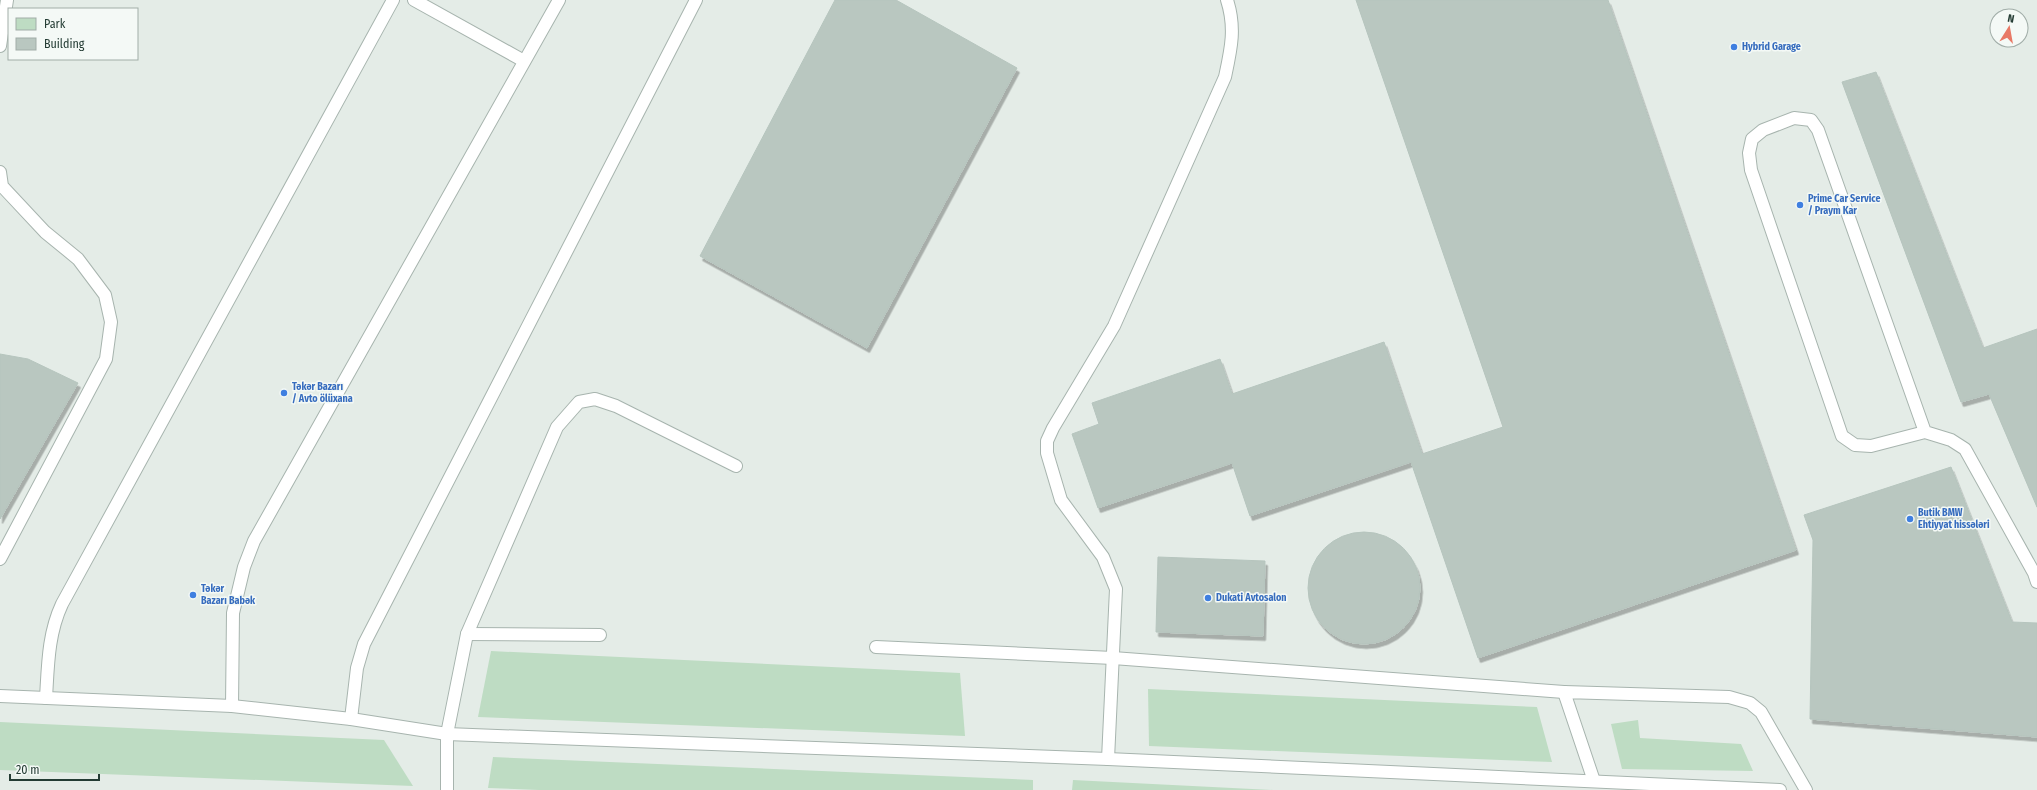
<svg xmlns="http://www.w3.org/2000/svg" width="2037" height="790" font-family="'Fira Sans Condensed',sans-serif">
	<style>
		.green { fill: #bedcc3 }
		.building { fill: #b9c7c0; stroke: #b6c5be; filter: url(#shadow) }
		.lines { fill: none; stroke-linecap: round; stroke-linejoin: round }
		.lane-casing { stroke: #a7b4ae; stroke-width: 14 }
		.lane { stroke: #fff; stroke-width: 12 }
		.shop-dot { fill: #3f7fe0; stroke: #f4f9f6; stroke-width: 1.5 }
		.labels { text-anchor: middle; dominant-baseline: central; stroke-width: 3; stroke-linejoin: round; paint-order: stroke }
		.shop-label { font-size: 10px; font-weight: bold; fill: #366cbe; stroke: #f4f9f6; text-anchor: start }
	</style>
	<defs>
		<filter id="shadow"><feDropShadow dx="2.5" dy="4.5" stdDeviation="0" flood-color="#0004"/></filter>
	</defs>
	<rect width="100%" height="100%" fill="#e4ece7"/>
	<g class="green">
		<polygon points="491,651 960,673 965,736 478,717"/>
		<polygon points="1148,689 1537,707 1552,762 1149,746"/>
		<polygon points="1638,720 1640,738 1741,744 1753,771 1622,769 1611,724"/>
		<polygon points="0,722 384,740 413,786 0,770"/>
		<polygon points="493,757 1033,780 1033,790 539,790 488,788"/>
		<polygon points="1073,780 1273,790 1072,790"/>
	</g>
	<g class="building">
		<polygon points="835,0 896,0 1017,68 867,348 700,256"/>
		<polygon points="1356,0 1608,0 1796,550 1478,658 1411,462 1250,516 1232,463 1098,508 1072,434 1099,424 1092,403 1220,359 1232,394 1384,342 1422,454 1503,427"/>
		<polygon points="1876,72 1983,348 2037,329 2037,507 1989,394 1961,402 1842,82"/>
		<polygon points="0,354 28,359 78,383 0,519"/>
		<polygon points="1951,467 2012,622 2037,623 2037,737 1810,719 1813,540 1804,515"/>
		<circle cx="1364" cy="588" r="56"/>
		<polygon points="1158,557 1265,561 1263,636 1156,632"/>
	</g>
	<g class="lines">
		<g class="lane-casing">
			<g id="lane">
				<polyline points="414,0 524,61"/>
				<polyline points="0,46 7,0"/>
				<polyline points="0,172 2,186 45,232 78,259 105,295 111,322 106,359 0,559"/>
				<polyline points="1925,432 1818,130 1811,120 1794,118 1763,130 1752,139 1749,153 1751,170 1842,436 1855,445 1871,446 1925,432 1951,440 1965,449 2034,573 2037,582"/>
				<polyline points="467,634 600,635"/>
				<polyline points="876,647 1113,658 1564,692"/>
				<polyline points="0,696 232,706 351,719 447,734 1108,759 1780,790"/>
				<path d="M46,698C48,665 48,634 62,604L393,0"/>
				<polyline points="232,706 233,613 244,567 254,541 559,0"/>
				<polyline points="351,719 357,668 364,644 696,0"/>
				<path d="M1108,759L1116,589L1103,557L1061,500L1047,453V441L1053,428L1114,326L1225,77C1231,49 1236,28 1227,0"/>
				<polyline points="1594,781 1564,692 1729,697 1750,703 1761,712 1806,790"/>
				<polyline points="447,790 447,734 467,634 557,427 579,402 595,399 616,406 736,466"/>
			</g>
		</g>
		<use href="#lane" class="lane"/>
	</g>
	<g class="shop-dot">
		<circle cx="1734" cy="47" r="4"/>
		<circle cx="1800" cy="205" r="4"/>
		<circle cx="284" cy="393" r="4"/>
		<circle cx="1910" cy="519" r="4"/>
		<circle cx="193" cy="595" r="4"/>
		<circle cx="1208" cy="598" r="4"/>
	</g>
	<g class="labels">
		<g class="shop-label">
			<text x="1742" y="47">Hybrid Garage</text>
			<text x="1808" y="199">Prime Car Service<tspan x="1808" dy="12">/ Praym Kar</tspan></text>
			<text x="292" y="387">Təkər Bazarı<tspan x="292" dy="12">/ Avto ölüxana</tspan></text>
			<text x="1918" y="513">Butik BMW<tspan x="1918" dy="12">Ehtiyyat hissələri</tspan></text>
			<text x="201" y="589">Təkər<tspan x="201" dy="12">Bazarı Babək</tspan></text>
			<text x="1216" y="598">Dukati Avtosalon</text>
		</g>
	</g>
	<rect x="8" y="8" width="130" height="52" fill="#f4f9f6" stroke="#a1ada8"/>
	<rect x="16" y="18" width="20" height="12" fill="#bedcc3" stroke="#a1ada8"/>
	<text x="44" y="28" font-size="12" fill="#243c34">Park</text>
	<rect x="16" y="38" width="20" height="12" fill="#b9c7c0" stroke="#a1ada8"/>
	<text x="44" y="48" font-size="12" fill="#243c34">Building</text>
	<g transform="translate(2009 28) rotate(11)"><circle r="19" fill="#f4f9f6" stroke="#a1ada8"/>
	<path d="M0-3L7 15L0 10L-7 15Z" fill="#e87966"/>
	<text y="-6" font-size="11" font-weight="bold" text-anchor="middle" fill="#243c34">N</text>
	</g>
	<path d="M10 774v6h89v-6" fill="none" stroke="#243c34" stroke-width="2"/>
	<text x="16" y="774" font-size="12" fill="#243c34" stroke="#f4f9f6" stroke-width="3" paint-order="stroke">20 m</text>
</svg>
